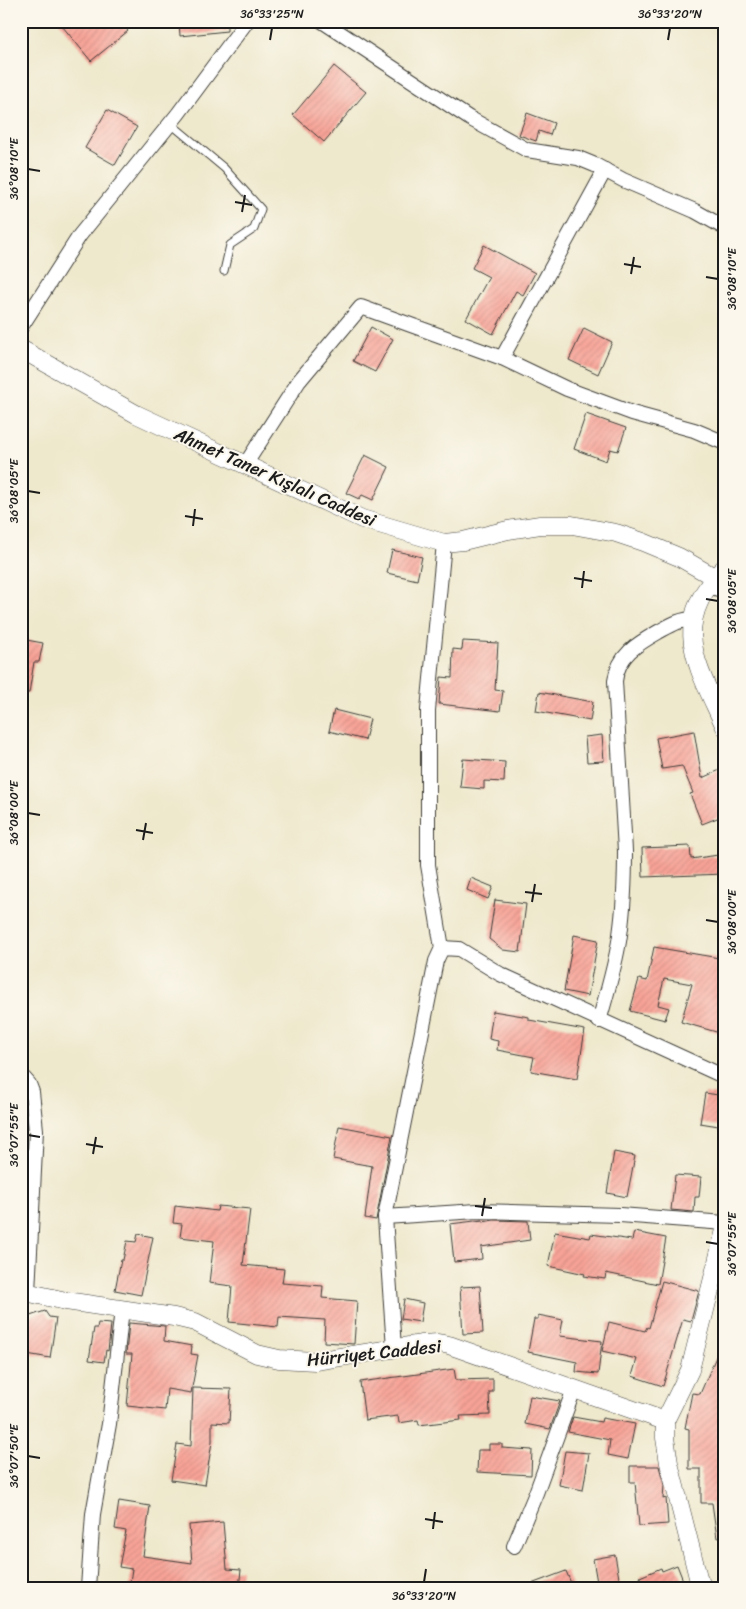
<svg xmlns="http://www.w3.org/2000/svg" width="746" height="1609" font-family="Sriracha,sans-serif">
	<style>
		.building { fill: url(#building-hatch) }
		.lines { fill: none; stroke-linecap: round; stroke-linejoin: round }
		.service-casing { stroke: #3c3b36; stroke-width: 9 }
		.minor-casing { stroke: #3c3b36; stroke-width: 16 }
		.tertiary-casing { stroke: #3c3b36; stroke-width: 19 }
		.service { stroke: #fff; stroke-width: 7 }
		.minor { stroke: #fff; stroke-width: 14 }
		.tertiary { stroke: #fff; stroke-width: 18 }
		.ticks { fill: none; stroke: #1c1c1c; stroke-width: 2 }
		.labels { text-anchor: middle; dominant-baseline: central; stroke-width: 4; stroke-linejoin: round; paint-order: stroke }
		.street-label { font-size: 18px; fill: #1c1c1c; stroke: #fbf7ec }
		.neatline { fill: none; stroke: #1c1c1c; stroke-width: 2 }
		.ticks-label { font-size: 12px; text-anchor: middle; fill: #1c1c1c }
	</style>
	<defs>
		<pattern id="building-hatch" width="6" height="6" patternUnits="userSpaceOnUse" patternTransform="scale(1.25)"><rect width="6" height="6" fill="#f8a397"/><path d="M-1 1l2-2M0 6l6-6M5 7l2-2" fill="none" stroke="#d48c82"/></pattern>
	</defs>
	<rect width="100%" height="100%" fill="#fbf7ec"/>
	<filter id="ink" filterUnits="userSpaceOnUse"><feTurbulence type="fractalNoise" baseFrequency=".02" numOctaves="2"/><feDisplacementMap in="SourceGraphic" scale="10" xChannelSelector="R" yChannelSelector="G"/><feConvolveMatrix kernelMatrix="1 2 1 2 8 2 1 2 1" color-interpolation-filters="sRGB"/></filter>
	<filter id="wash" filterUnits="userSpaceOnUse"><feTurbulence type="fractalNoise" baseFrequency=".0096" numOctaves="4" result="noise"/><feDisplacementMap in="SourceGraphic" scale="20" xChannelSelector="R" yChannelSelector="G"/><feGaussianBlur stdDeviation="1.12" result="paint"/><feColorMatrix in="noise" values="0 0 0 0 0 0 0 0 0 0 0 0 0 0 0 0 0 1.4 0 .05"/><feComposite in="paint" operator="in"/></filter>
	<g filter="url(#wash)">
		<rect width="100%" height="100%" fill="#eee8cc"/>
		<g id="blocks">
			<g class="building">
				<polygon points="58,21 120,21 128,31 91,61"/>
				<polygon points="179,21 227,21 227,31 180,36"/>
				<polygon points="334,66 366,92 324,142 293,115"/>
				<polygon points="107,110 137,127 115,165 85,148"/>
				<polygon points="527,113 554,123 550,135 539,131 536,141 519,135"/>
				<polygon points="484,245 535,273 523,295 516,291 493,334 466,319 489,277 472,268"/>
				<polygon points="371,327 393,339 375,372 353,361"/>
				<polygon points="584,328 612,342 598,374 569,360"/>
				<polygon points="586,414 626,428 618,451 610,449 606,461 574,449"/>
				<polygon points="365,455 389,467 373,500 362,495 359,499 346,493"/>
				<polygon points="392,550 422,557 417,580 387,573"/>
				<polygon points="21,639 43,643 39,662 34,662 29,693 21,693"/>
				<polygon points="463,641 498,643 495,690 503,691 500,711 439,704 441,677 452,678 453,649 462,650"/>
				<polygon points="539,692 593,702 590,721 536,711"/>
				<polygon points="334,710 370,719 365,740 329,731"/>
				<polygon points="694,731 702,778 720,770 725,781 725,815 702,824 690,794 693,793 682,766 662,769 656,738"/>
				<polygon points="602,735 604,761 587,762 585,737"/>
				<polygon points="463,759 505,762 504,782 484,781 484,789 460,787"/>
				<polygon points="690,846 691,859 725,854 725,874 643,877 642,848"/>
				<polygon points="471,878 493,887 488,899 467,890"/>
				<polygon points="495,900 526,904 520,952 503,950 489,939"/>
				<polygon points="574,935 598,940 588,996 564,991"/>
				<polygon points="654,947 725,959 725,1016 720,1033 681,1022 692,984 664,979 658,1005 669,1008 665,1020 630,1011 639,979 647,981"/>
				<polygon points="493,1011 529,1017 529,1020 585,1030 577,1079 531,1071 534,1057 497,1050 498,1041 489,1039"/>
				<polygon points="705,1093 725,1096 725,1127 700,1123"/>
				<polygon points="339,1126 392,1136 376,1220 365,1218 372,1166 333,1159"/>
				<polygon points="614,1152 635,1156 627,1197 607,1193"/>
				<polygon points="675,1175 701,1177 699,1197 695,1197 694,1212 671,1210"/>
				<polygon points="175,1206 217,1211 218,1206 250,1209 243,1265 284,1269 282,1283 323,1286 322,1298 357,1301 354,1344 324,1342 325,1320 279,1317 278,1327 229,1322 232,1286 209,1283 214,1241 180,1237 182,1224 173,1223"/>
				<polygon points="483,1220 483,1222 494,1220 528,1221 530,1240 481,1247 482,1259 454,1262 450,1224"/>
				<polygon points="555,1232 590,1238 591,1234 632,1240 634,1232 666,1238 658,1284 606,1273 605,1279 584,1276 585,1274 548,1266"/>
				<polygon points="138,1234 153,1237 141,1295 115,1290 121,1260 123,1260 127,1241 136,1242"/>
				<polygon points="662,1281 699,1291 691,1321 683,1319 663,1386 632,1376 637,1359 602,1351 609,1322 645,1331 647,1327 649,1328"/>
				<polygon points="480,1286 483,1333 463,1334 460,1287"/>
				<polygon points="404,1299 423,1303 420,1322 401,1319"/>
				<polygon points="45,1311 49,1317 56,1318 50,1358 21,1353 21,1319"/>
				<polygon points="538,1315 563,1320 560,1336 602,1341 598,1374 576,1372 577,1362 528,1352 534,1319 538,1319"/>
				<polygon points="98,1323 111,1324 108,1351 106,1350 104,1362 89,1360 94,1328 97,1328"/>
				<polygon points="129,1323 165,1326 164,1341 192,1346 191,1354 198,1355 191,1393 167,1389 165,1410 127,1406 132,1354 126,1354"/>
				<polygon points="725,1336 725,1422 720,1449 725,1449 725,1537 717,1538 712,1503 701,1503 701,1469 689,1469 689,1429 685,1428 692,1393 700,1394"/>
				<polygon points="454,1369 456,1380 493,1379 493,1392 489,1392 490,1415 460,1416 461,1420 419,1425 418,1420 399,1423 398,1416 365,1420 360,1382"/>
				<polygon points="193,1388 231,1389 229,1423 212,1422 212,1442 205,1485 171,1480 177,1444 191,1446"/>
				<polygon points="530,1396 560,1401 550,1429 525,1424"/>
				<polygon points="573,1417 601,1422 602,1418 635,1424 628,1459 608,1455 610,1440 568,1432"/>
				<polygon points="489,1444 502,1444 502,1448 532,1450 531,1475 477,1472 478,1450 489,1450"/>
				<polygon points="565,1451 589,1453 583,1490 559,1485"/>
				<polygon points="630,1466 659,1466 664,1485 663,1499 666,1498 668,1524 639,1526 635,1482 630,1482"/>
				<polygon points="119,1501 150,1506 143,1556 192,1563 189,1525 223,1522 227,1569 241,1570 239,1588 173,1588 155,1585 154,1588 129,1588 132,1569 119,1567 126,1531 115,1529"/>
				<polygon points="615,1555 620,1584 598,1588 593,1559"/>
				<polygon points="677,1565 686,1588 644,1588 640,1577 661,1568 662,1571"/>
				<polygon points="566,1571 573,1588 526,1588 526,1586"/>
			</g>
		</g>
	</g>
	<g filter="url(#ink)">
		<use href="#blocks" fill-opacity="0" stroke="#3c3b36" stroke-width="1"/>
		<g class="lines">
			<g class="service-casing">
				<polyline id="service" points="170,123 224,168 261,209 254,229 230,245 224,271"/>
			</g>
			<g class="minor-casing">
				<g id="minor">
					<polyline points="322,21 469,118 527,150 578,158 595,165 623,180 695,211 725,228"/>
					<polyline points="21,327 80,235 178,114 247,21"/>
					<polyline points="502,358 605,170"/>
					<polyline points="245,465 299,381 361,307 502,358 567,389 632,413 694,430 725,443"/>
					<polyline points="709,586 725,591"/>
					<polyline points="442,948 428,865 428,710 444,543"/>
					<path d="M599,1021C607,993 616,964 620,935C624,907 625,879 625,851L615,681C618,654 639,643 660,631C671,625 681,619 693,619"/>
					<polyline points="21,1075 29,1084 32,1092 36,1130 28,1292"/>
					<polyline points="385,1217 477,1211 620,1215 725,1223"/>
					<polyline points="394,1348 385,1217 436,961 442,948 459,949 500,974 725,1077"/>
					<polyline points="514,1546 536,1493 574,1389"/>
					<polyline points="88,1588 93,1514 109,1424 122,1309"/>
				</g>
			</g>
			<g class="tertiary-casing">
				<g id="tertiary">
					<polyline points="21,349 136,414 362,519 444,543 463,541 508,530 540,525 572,525 616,533 643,542 679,557 714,577"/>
					<path d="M725,567C667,623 698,666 725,727"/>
					<polyline points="21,1291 66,1301 174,1317 195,1322 257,1354 279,1359 315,1361 422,1344 438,1343 449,1345 665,1421"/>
					<polyline points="703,1588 698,1577 669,1463 665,1438 665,1421 690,1370 725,1230"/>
				</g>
			</g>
			<use href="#service" class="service"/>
			<use href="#minor" class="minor"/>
			<use href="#tertiary" class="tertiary"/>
		</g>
	</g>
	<path class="ticks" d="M270,40L272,28M668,40L670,28M28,169L40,171M235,202L252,205M242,212L245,195M624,264L641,267M631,274L634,257M706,277L718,279M28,491L40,493M185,516L203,519M193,526L195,509M574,578L592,581M582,588L584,571M706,599L718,601M28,813L40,815M136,830L153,833M143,840L146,823M525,892L542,894M532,902L535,884M706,920L718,922M28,1135L40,1137M86,1144L103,1147M93,1154L96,1137M475,1206L492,1208M482,1216L485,1198M706,1242L718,1244M28,1456L40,1458M425,1519L443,1522M433,1529L435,1512M424,1582L426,1569"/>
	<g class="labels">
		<g class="street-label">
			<text transform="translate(275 477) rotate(24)">Ahmet Taner Kışlalı Caddesi</text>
			<text transform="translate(374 1353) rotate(-6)">Hürriyet Caddesi</text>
		</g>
	</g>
	<rect width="746" height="1609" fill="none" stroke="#fbf7ec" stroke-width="55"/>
	<rect x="28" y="28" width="690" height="1554" class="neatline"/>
	<g class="ticks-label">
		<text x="272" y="18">36°33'25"N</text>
		<text x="670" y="18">36°33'20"N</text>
		<text transform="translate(14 169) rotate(-90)" y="4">36°08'10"E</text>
		<text transform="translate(732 279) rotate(-90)" y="4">36°08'10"E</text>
		<text transform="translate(14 491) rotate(-90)" y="4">36°08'05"E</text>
		<text transform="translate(732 601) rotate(-90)" y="4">36°08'05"E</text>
		<text transform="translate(14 813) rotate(-90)" y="4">36°08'00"E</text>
		<text transform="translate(732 922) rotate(-90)" y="4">36°08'00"E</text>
		<text transform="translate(14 1135) rotate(-90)" y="4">36°07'55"E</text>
		<text transform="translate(732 1244) rotate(-90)" y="4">36°07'55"E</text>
		<text transform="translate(14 1456) rotate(-90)" y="4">36°07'50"E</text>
		<text x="424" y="1600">36°33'20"N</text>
	</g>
</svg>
